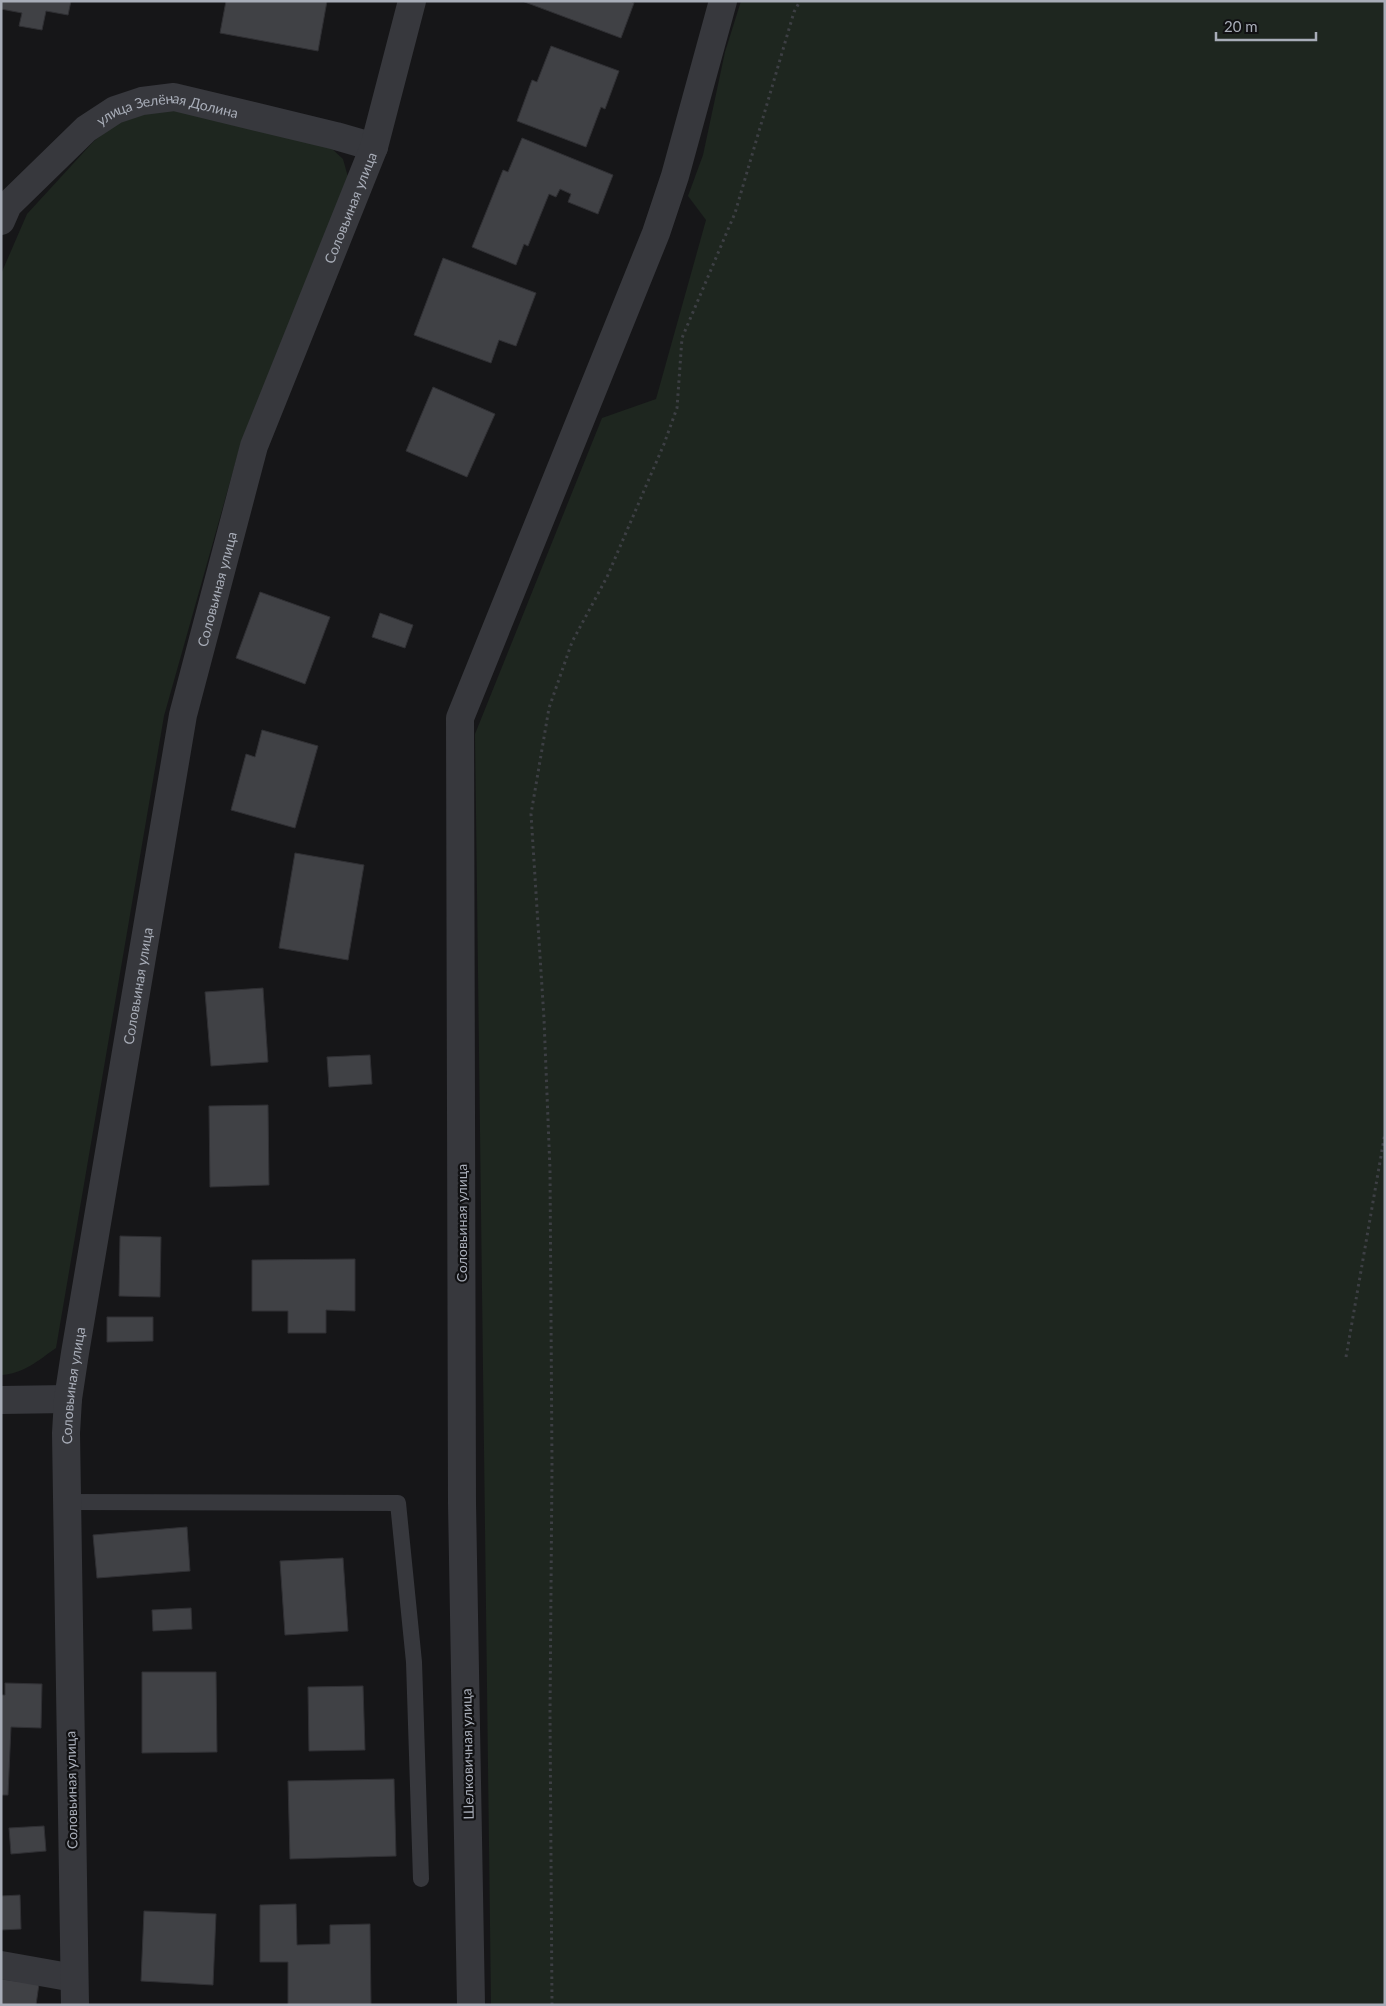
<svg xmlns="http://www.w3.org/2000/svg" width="1386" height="2006" font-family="Lato,sans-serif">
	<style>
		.green { fill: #1e261f }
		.building { fill: #404145; stroke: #303034 }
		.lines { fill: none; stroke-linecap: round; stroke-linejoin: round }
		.path { stroke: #3d3f44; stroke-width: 3; stroke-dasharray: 2.5 4; stroke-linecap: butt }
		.service { stroke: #37383d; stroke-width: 16 }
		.minor { stroke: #37383d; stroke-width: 28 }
		.labels { text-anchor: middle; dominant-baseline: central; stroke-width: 4.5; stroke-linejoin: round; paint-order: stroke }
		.street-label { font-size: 14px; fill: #a8adb8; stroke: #111113 }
	</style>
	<rect width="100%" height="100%" fill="#161618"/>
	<g class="green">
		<polygon points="741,1 1385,1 1385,2005 491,2005 475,734 602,418 656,399 706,220 688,196 703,155 725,52"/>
		<path d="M171,107L330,147L343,159L348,177L241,443L164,716L56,1348C39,1360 23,1374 1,1375V274L27,214L94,141L120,121Z"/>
	</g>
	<g class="building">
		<polygon points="1,1 71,1 68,15 46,11 42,30 19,26 22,13 1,9"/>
		<polygon points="226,1 327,1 318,51 220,33"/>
		<polygon points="522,1 630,1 634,3 621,38"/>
		<polygon points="551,46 619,71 605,109 601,107 586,147 517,121 532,80 537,82"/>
		<polygon points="522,138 613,175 598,214 568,202 571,194 560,189 556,197 549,194 528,246 524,244 516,265 472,247 503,170 508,172"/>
		<polygon points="443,258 536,293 516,346 499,340 491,363 414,335"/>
		<polygon points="433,387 495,414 467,477 406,451"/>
		<polygon points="260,592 330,617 305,684 236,658"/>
		<polygon points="380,613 413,625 405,648 372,637"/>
		<polygon points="262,730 318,746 295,828 231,810 246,754 255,757"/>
		<polygon points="295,853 364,865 348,960 279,948"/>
		<polygon points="263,988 268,1062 211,1066 205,992"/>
		<polygon points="370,1055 372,1084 329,1087 327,1057"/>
		<polygon points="268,1105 269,1185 210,1187 209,1106"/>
		<polygon points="120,1236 161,1237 160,1297 119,1296"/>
		<polygon points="355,1259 355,1311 326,1310 326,1333 288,1333 288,1311 252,1311 252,1260"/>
		<polygon points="107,1317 153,1317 153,1341 107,1342"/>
		<polygon points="187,1527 190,1571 97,1578 93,1535"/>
		<polygon points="343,1558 348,1631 285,1635 280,1561"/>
		<polygon points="191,1608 192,1629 153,1631 152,1610"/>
		<polygon points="142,1672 216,1672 217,1752 142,1753"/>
		<polygon points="5,1683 42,1684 41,1728 11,1727 8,1795 1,1795 1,1695 5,1695"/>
		<polygon points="363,1686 365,1750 309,1751 308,1687"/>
		<polygon points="394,1779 396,1856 290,1859 288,1781"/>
		<polygon points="44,1826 46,1851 11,1854 9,1828"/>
		<polygon points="20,1895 21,1929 1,1930 1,1896"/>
		<polygon points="296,1904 297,1945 330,1944 330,1925 370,1924 371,2005 288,2005 288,1962 260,1962 260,1905"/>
		<polygon points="144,1911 216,1914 213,1985 141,1981"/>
		<polygon points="1,1979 39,1984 36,2005 1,2005"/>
	</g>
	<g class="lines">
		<g class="path">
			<polyline points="1346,1357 1385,1133"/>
			<polyline points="552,2005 550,1714 552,1466 550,1170 544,1019 531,814 549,708 572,642 607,577 664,444 677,408 682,338 735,213 794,12 800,1"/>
		</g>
		<polyline class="service" points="67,1502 398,1503 414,1662 421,1879"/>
		<g class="minor">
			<path id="s1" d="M1,221L8,205L86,129L115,110L142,101L174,97L336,136L374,147"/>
			<polyline points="1,1400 68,1399"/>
			<polyline points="1,1965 74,1978"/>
			<path id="s2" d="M75,2005L66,1433L68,1399L75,1353L183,715L254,446L374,147L412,1"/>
			<polyline points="471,2005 462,1503 460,718 656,233 675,176 723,1"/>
		</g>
	</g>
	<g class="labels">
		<g class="street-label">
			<text stroke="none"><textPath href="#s1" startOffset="214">улица Зелёная Долина</textPath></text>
			<text stroke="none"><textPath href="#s2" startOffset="1835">Соловьиная улица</textPath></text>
			<text stroke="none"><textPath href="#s2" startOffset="1430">Соловьиная улица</textPath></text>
			<text stroke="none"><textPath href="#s2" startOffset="1025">Соловьиная улица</textPath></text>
			<text transform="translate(461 1223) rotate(-90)">Соловьиная улица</text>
			<text stroke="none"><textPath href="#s2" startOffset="620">Соловьиная улица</textPath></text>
			<text transform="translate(467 1754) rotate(-91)">Шелковичная улица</text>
			<text transform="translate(71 1790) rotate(-91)">Соловьиная улица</text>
		</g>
	</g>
	<rect width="1386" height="2006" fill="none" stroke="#a8adb8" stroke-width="5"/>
	<path d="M1216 32v8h100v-8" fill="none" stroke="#a8adb8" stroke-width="2.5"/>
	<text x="1224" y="32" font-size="15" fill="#a8adb8" stroke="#111113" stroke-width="4" paint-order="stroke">20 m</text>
</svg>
